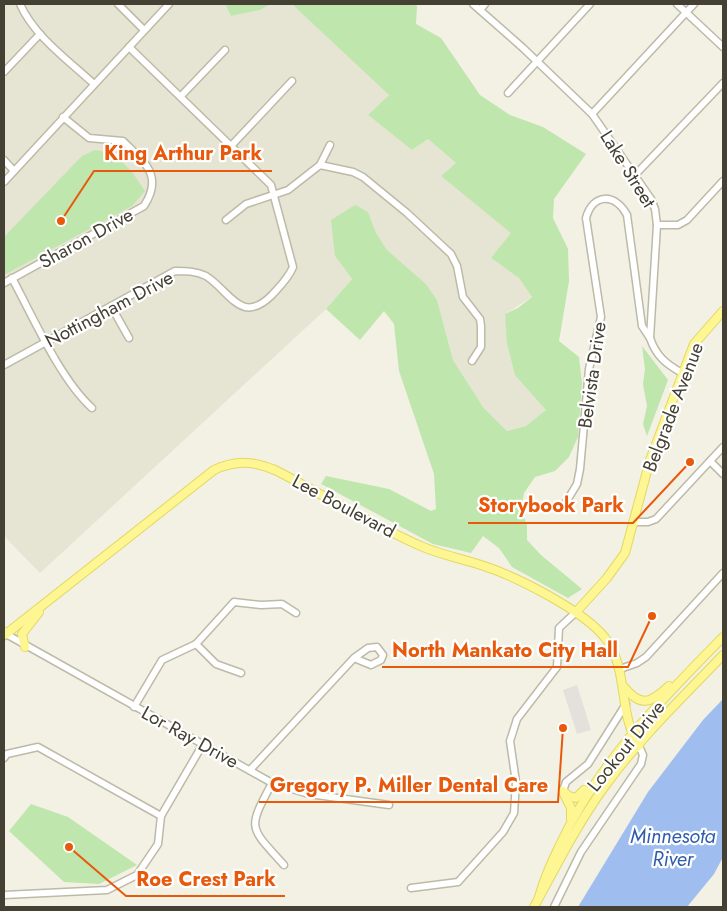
<svg xmlns="http://www.w3.org/2000/svg" width="727" height="911" font-family="Jost,sans-serif">
	<style>
		.residential { fill: #e6e4d2 }
		.green { fill: #bfe6ad }
		.parking { fill: #e2e1dc }
		.water { fill: #a0bdef }
		.lines { fill: none; stroke-linecap: round; stroke-linejoin: round }
		.minor-casing { stroke: #bdbaa7; stroke-width: 9 }
		.major-casing { stroke: #e2d862; stroke-width: 10 }
		.minor { stroke: #fff; stroke-width: 6 }
		.major { stroke: #fdf692; stroke-width: 8 }
		.labels { text-anchor: middle; dominant-baseline: central; stroke-width: 4.5; stroke-linejoin: round; paint-order: stroke }
		.street-label { font-size: 19px; fill: #444134; stroke: #fff }
		.water-label { font-size: 20px; font-style: italic; fill: #2f5cad; stroke: #fff }
		.leader { fill: none; stroke: #e8590c; stroke-width: 2 }
		.callout-dot { fill: #e8590c; stroke: #fff; stroke-width: 2 }
		.callout-label { font-size: 20px; text-anchor: middle; font-weight: bold; fill: #e8590c; stroke: #fff; stroke-width: 4.5; stroke-linejoin: round; paint-order: stroke }
	</style>
	<rect width="100%" height="100%" fill="#f2f1e4"/>
	<polygon class="residential" points="4,4 225,4 231,16 260,10 271,4 292,4 297,6 389,95 368,115 412,150 428,139 456,163 441,176 512,233 491,258 519,278 532,297 505,314 534,395 546,410 526,426 507,431 483,407 453,360 437,300 426,284 387,250 376,233 368,212 335,256 352,279 326,309 40,573 4,536"/>
	<g class="green">
		<polygon points="225,4 271,4 260,10 231,16"/>
		<polygon points="292,4 413,4 417,6 416,24 441,38 480,95 510,115 543,127 586,154 554,199 553,218 568,249 569,281 559,341 579,357 582,383 578,437 569,457 555,471 535,477 524,493 521,510 527,525 527,540 541,555 582,589 568,598 512,567 499,548 483,536 471,553 433,544 321,484 326,476 389,489 431,511 436,509 434,474 399,371 394,324 384,311 360,340 326,309 352,279 335,256 331,220 355,205 368,212 376,233 387,250 426,284 437,300 453,360 483,407 507,431 526,426 546,410 515,375 507,343 505,314 518,308 532,297 519,278 491,258 511,233 441,176 456,163 428,139 412,150 368,115 389,95"/>
		<polygon points="95,150 113,153 132,172 145,191 132,206 4,275 4,237 82,156"/>
		<polygon points="642,346 668,380 647,436 643,424 647,406 643,384 645,369"/>
		<polygon points="31,804 68,817 137,865 99,884 64,882 9,831"/>
	</g>
	<polygon class="parking" points="577,685 591,730 577,734 563,690"/>
	<polygon class="water" points="723,699 723,857 714,874 687,907 578,907 648,792 703,720"/>
	<g class="lines">
		<g class="minor-casing">
			<g id="minor">
				<path d="M20,4C34,36 68,60 94,84"/>
				<polyline points="118,4 144,30"/>
				<path d="M473,4L523,48L592,114L651,199L655,209L657,225L650,338C656,356 666,364 682,373"/>
				<polyline points="677,4 723,47"/>
				<polyline points="480,10 485,4"/>
				<polyline points="4,72 40,34"/>
				<polyline points="508,93 590,4"/>
				<polyline points="181,96 225,50"/>
				<polyline points="592,114 694,4"/>
				<polyline points="231,146 292,81"/>
				<polyline points="4,160 14,171"/>
				<polyline points="320,165 330,145"/>
				<polyline points="634,176 723,83"/>
				<polyline points="4,182 169,4"/>
				<polyline points="226,220 246,204 288,190 320,165 353,172 363,177 407,213 451,254 457,266 463,297 480,319 481,326 481,347 472,361"/>
				<polyline points="657,225 678,225 687,220 723,181"/>
				<path d="M12,278C33,317 60,379 92,408"/>
				<path d="M4,283L144,206C164,175 144,162 123,141L89,138L63,117"/>
				<polyline points="111,306 129,338"/>
				<path d="M4,365L175,271C186,271 196,271 206,276C230,291 241,326 272,295C280,286 288,279 293,267L271,185L129,47"/>
				<polyline points="710,461 723,474"/>
				<path d="M565,504L577,484L580,469L589,369L601,317L586,218C593,193 615,193 627,215L642,326L650,338"/>
				<polyline points="634,522 648,522 656,519 723,447"/>
				<polyline points="4,636 6,634 272,783 309,794 389,805"/>
				<polyline points="196,644 216,664 241,673"/>
				<polyline points="620,669 637,663 646,657 723,573"/>
				<polyline points="134,707 162,660 196,644 234,602 261,605 282,604 296,613"/>
				<polyline points="4,758 7,754 38,747 161,816"/>
				<polyline points="250,770 354,658 371,665 381,660 383,655 377,647 368,648 354,658"/>
				<path d="M272,783C247,830 249,826 284,865"/>
				<polyline points="563,791 566,782 588,764 626,704"/>
				<polyline points="411,888 458,882 503,832 514,813 516,782 510,741 517,719 557,667 559,628 576,612"/>
				<polyline points="4,895 107,890 137,875 158,844 161,816 203,744"/>
				<polyline points="554,907 581,852 641,764 643,755 639,746"/>
			</g>
		</g>
		<g class="major-casing">
			<g id="major">
				<polyline points="576,612 607,578 625,553 650,460 694,344 723,311"/>
				<path d="M4,632L6,634L214,470C236,460 253,461 275,470C324,495 372,525 423,547C442,555 463,559 484,566C517,577 585,611 606,639C629,671 618,714 639,746"/>
				<polyline points="25,647 22,634 39,612"/>
				<path d="M624,687C641,708 651,703 669,686"/>
				<polyline points="563,791 569,796 576,798 584,790"/>
				<polyline points="563,792 571,808 571,819"/>
				<path d="M539,897C544,879 551,863 559,847C597,764 660,701 723,637"/>
				<path d="M534,907C556,866 578,823 605,786C639,739 683,697 723,655"/>
			</g>
		</g>
		<use href="#minor" class="minor"/>
		<use href="#major" class="major"/>
	</g>
	<g class="labels">
		<g class="street-label">
			<text transform="translate(628 169) rotate(58)">Lake Street</text>
			<text transform="translate(86 238) rotate(-29)">Sharon Drive</text>
			<text transform="translate(109 309) rotate(-28)">Nottingham Drive</text>
			<text transform="translate(592 375) rotate(-82)">Belvista Drive</text>
			<text transform="translate(673 407) rotate(-69)">Belgrade Avenue</text>
			<text transform="translate(344 506) rotate(28)">Lee Boulevard</text>
			<text transform="translate(190 737) rotate(29)">Lor Ray Drive</text>
			<text transform="translate(626 746) rotate(-51)">Lookout Drive</text>
		</g>
		<g class="water-label">
			<text x="673" y="836">Minnesota<tspan x="673" dy="23">River</tspan></text>
		</g>
	</g>
	<path class="leader" d="M61 221L94 171H272M690 462L633 523H468M652 616L628 667H382M563 728L558 802H259M69 847L126 896H285"/>
	<g class="callout-dot">
		<circle cx="61" cy="221" r="5"/>
		<circle cx="690" cy="462" r="5"/>
		<circle cx="652" cy="616" r="5"/>
		<circle cx="563" cy="728" r="5"/>
		<circle cx="69" cy="847" r="5"/>
	</g>
	<g class="callout-label">
		<text x="183" y="160">King Arthur Park</text>
		<text x="551" y="512">Storybook Park</text>
		<text x="505" y="657">North Mankato City Hall</text>
		<text x="409" y="792">Gregory P. Miller Dental Care</text>
		<text x="206" y="886">Roe Crest Park</text>
	</g>
	<rect width="727" height="911" fill="none" stroke="#444134" stroke-width="10"/>
</svg>
